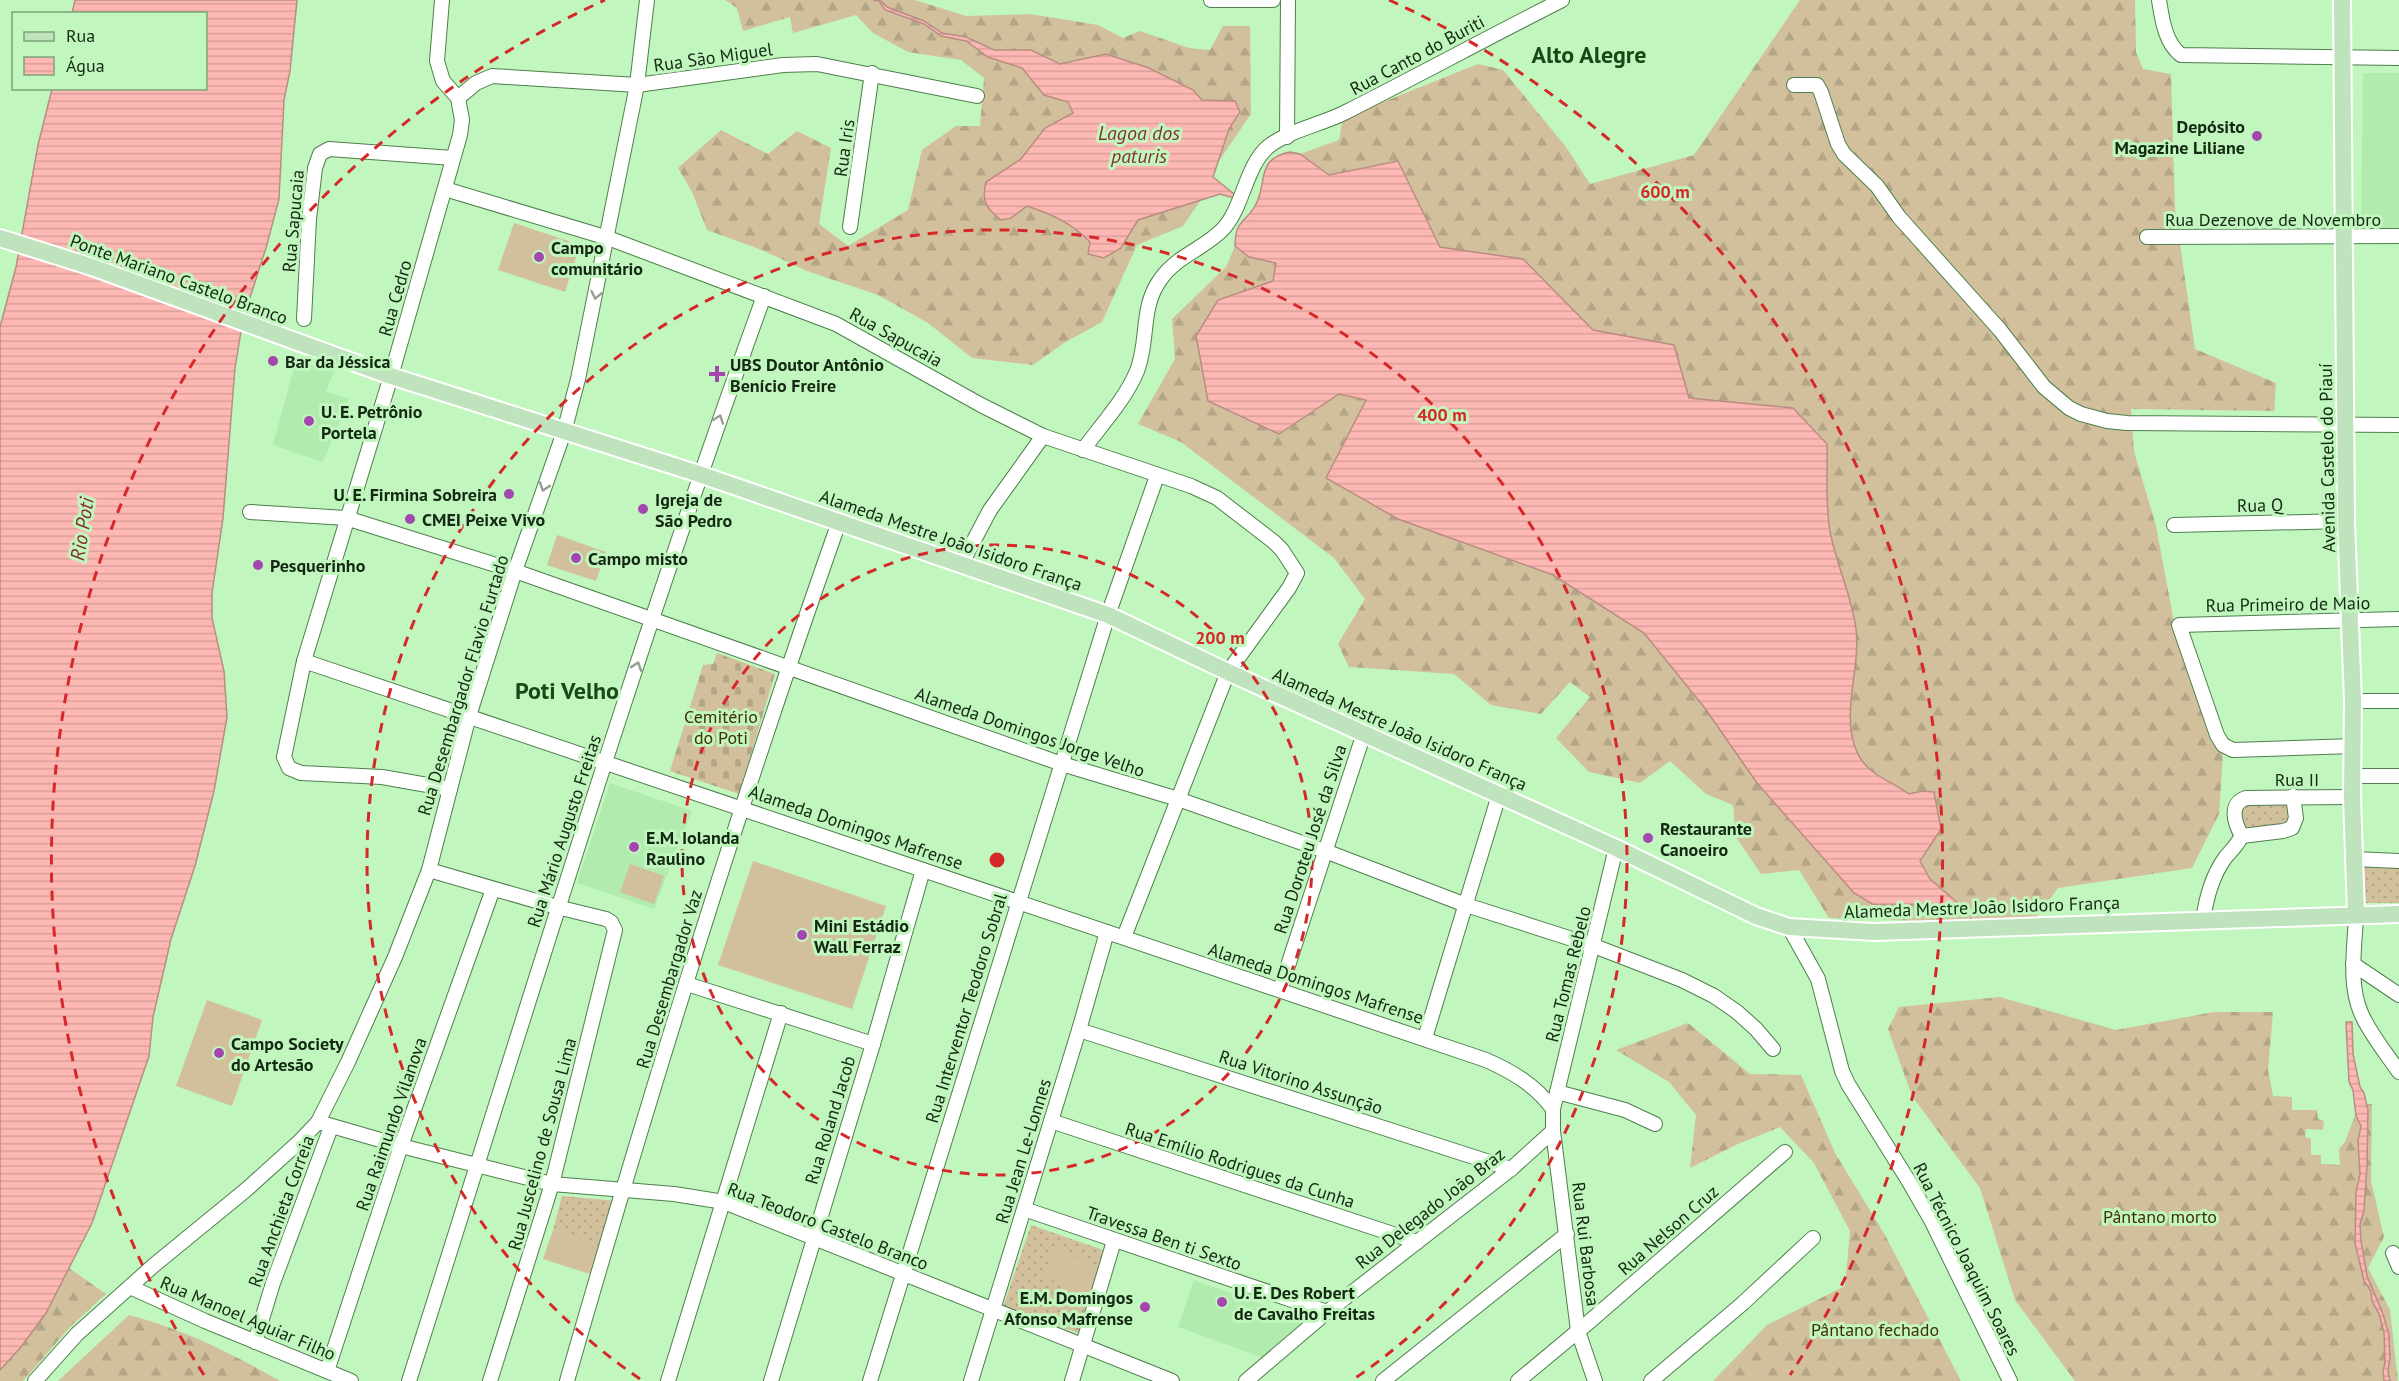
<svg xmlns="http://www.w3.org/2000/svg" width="2399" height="1381" font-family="'PT Sans',sans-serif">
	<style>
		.built { fill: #b2ebae }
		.grass { fill: url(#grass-dots) }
		.forest { fill: url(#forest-firs) }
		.cemetery { fill: url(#cemetery-stones) }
		.pitch { fill: #d2c09d }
		.water { fill: url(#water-rules); stroke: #b88d83; stroke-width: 1.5 }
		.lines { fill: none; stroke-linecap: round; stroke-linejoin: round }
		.minor-casing { stroke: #4e7f4c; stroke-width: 16 }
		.major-casing { stroke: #fff; stroke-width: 20 }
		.minor { stroke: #fff; stroke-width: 14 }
		.major { stroke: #bfe3bd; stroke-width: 16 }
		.oneway { stroke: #959e95 }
		.ring { fill: none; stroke: #d62828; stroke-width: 3; stroke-dasharray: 10 8 }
		.poi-dot { fill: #a346af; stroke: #c1f6be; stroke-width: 2 }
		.labels { text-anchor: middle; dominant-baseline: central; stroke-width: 6; stroke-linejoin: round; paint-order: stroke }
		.street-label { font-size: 18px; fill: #142813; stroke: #c1f6be }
		.poi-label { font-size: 18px; font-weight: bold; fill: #142813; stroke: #c1f6be; text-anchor: start }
		.park-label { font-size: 18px; fill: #442f00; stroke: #c1f6be }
		.water-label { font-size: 20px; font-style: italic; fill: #843232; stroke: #c1f6be }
		.district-label { font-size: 24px; font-weight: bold; fill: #194818; stroke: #c1f6be }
		.centre { fill: #d62828; stroke: #c1f6be; stroke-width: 3 }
		.ring-label { font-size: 18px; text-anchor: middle; font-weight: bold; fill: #d62828; stroke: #c1f6be; stroke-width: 6; stroke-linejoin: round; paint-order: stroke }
	</style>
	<defs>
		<pattern id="grass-dots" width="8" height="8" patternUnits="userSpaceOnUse" patternTransform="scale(1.5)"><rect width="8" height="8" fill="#d2c09d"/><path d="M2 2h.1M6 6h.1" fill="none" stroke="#b3a586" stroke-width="1.8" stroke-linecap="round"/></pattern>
		<pattern id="forest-firs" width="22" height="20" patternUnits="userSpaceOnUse" patternTransform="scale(1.5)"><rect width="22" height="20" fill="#d2c09d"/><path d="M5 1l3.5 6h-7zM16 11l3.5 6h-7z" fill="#b3a586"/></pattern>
		<pattern id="cemetery-stones" width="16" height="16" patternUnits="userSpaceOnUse" patternTransform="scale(1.5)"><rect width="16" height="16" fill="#d2c09d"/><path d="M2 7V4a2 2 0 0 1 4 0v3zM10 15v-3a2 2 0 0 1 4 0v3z" fill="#b3a586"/></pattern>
		<pattern id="water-rules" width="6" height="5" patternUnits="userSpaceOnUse" patternTransform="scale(1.5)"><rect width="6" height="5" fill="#feb8b3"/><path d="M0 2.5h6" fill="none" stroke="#d99e99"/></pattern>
	</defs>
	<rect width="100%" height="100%" fill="#c1f6be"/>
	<g class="built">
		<polygon points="2363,73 2399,73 2399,230 2361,230"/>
		<polygon points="296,360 334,371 326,392 349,398 323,462 273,445"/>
		<polygon points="610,783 692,811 654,909 577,883"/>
		<polygon points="1194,1280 1320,1325 1275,1362 1178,1327"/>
	</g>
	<g class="grass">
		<polygon points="2286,803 2291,811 2287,826 2245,827 2240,815 2243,805"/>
		<polygon points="2362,864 2399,865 2399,903 2366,903"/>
		<polygon points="562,1196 617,1201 603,1247 553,1230"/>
		<polygon points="1031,1225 1109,1252 1081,1334 1003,1307"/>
	</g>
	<g class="forest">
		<polygon points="725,0 915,0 966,16 1030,14 1098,25 1123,38 1140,31 1189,48 1210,50 1223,26 1250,26 1251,114 1217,164 1235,101 1202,100 1193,90 1106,54 1060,64 1031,50 1044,95 1068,102 1074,113 1045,128 1021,159 986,182 1011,218 1027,206 1049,213 1078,229 1090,242 1121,248 1138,220 1201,200 1183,226 1137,245 1102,322 1064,343 1033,365 972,358 928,323 878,295 807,271 762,250 707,230 692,192 678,168 721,130 768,154 797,131 831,148 819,224 848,246 908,210 922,150 956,126 980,126 984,78 961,60 908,52 873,33 856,15 793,33 790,17 743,31 737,8"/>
		<path d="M1800,0H2135L2136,52L2143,69L2171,74L2175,208L2195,349L2276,383L2274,411L2131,409L2134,451L2156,526L2174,622L2223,753L2219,814L2192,868L2058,888L2032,924L1829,918L1799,870L1761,874L1736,837L1733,805L1706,794L1670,761L1640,783L1589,772L1556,738L1590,697L1570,682L1541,714L1491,705L1454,674L1349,667L1338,644L1365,599L1334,558L1181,442L1138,424L1175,359L1172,319L1226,267L1235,246L1249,257L1276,263L1273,281L1218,300L1279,434L1339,394L1366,400L1327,478L1398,519L1553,575L1644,633L1704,707L1757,783L1959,904L1930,879L1920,860L1941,829L1922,791L1909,794C1890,780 1867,775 1857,752C1840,714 1861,669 1856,629C1852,596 1835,564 1830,531C1825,503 1828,472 1827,444L1793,408L1689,398L1674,345L1593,330L1523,259L1440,247L1398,161L1329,175L1300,154L1339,140L1343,118L1478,64L1503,70L1566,147L1590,184L1694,155Z"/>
		<polygon points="2000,997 2116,1030 2214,1012 2273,1012 2268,1070 2273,1096 2292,1097 2292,1110 2317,1110 2318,1119 2324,1121 2323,1130 2306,1129 2305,1137 2311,1139 2311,1155 2321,1155 2321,1164 2340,1165 2339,1149 2345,1142 2359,1105 2372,1104 2371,1181 2384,1237 2368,1268 2390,1310 2398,1381 2075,1381 2015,1300 1980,1188 1912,1096 1888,1029 1899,1007"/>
		<polygon points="1688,1023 1750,1074 1801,1075 1835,1153 1885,1235 1961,1381 1713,1381 1767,1325 1845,1286 1850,1231 1814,1163 1780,1127 1738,1144 1690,1168 1696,1115 1669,1082 1616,1050"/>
		<path d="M69,1268L106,1294L70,1327L23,1381H0V1370C31,1336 48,1309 69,1268Z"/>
		<path d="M129,1315C183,1329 231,1353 280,1381H58Z"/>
	</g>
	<polygon class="cemetery" points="717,653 775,674 739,794 670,771 703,665 713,664"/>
	<g class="pitch">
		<polygon points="514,223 580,245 565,292 498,270"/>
		<polygon points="557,535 606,552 596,581 547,565"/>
		<polygon points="753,861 886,906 852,1009 718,965"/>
		<polygon points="630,864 664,876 654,904 620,892"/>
		<polygon points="207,1000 262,1020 232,1106 176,1086"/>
		<polygon points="553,1230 603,1247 593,1275 543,1259"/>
		<polygon points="1055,1247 1101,1267 1089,1296 1042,1276"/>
	</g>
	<g class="water">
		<polygon points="75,0 297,0 290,71 284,100 279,199 266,248 243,319 235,368 223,518 212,593 212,618 224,671 227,717 214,791 195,866 171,939 153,1017 149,1056 92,1223 46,1313 21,1347 0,1370 0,327 16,267 38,145 52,89 206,88 206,14 72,13"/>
		<path d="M873,0H880L887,7L924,21L942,33L966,37L994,50H1031L1060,64L1106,54L1149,68L1193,90L1202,100L1235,101L1240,112L1229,129L1213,177L1234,194V198L1220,194L1138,220L1121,248L1104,258L1088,254L1090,242C1072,223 1051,214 1027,206L1011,218L1001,220C986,208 981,201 986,182L1021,159L1045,128L1073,113L1068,102L1044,95L1022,68L988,57L966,41L941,36L924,24L885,10L879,1Z"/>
		<path d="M1290,152L1300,154L1329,175L1398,161L1440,247L1523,259L1593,330L1674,345L1689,398L1793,408L1827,444C1828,472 1825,503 1830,531C1836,564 1852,596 1856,629C1861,669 1840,714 1857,752C1867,775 1890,780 1909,794L1922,791L1934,792L1941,829L1920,861L1930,879L1960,905H1874L1854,893L1757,783L1704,707L1644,633L1553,575L1398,519L1326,478L1366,400L1339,394L1279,434L1208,401L1196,336L1218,300L1273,281L1276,263L1249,257L1235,246C1235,217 1248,223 1257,202C1267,181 1256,159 1290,152Z"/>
		<polygon points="2346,1022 2352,1022 2353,1054 2360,1087 2364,1093 2368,1110 2367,1166 2364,1211 2360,1224 2361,1241 2367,1276 2383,1314 2389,1335 2390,1358 2388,1371 2390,1381 2384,1381 2383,1370 2385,1364 2384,1332 2379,1314 2372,1301 2371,1291 2364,1281 2355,1243 2356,1192 2360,1174 2358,1141 2361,1126 2356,1116 2353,1090 2349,1082"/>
	</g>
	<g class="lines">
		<g class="minor-casing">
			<g id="minor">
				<polyline points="442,0 437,61 443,81 458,98 462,120 460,135 391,376 304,661 284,757 289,768 301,773 382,777 450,789"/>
				<polyline points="1211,0 1273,0"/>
				<path d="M2159,0C2162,19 2165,43 2181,55L2399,58"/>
				<polyline points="1794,85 1817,85 1821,92 1838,144 1844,154 1877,186 1899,217 2000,330 2044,387 2069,408 2081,414 2107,421 2127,423 2399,425"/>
				<polyline points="458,98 476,83 492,76 637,85 783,65 817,64 977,96"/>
				<polyline points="1287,137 1288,0"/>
				<polyline points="445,189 608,238 836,324 981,405 1043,436 1191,486 1217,498 1274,542 1282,550 1297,573 1289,588 1228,672 1124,937"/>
				<polyline points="850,227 872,73"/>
				<polyline points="2147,237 2399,236"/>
				<polyline points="304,319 309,219 315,168 320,154 329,149 453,158"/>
				<path d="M1083,450C1101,425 1125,400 1137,371C1149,341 1140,308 1160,280C1176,256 1204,249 1223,229C1244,206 1245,166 1269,146C1288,131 1322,124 1344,113C1417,76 1489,37 1562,0"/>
				<polyline points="250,512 346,518 515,571 1062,764 1178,799 1325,851 1466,905 1594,946 1682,980 1714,996 1737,1012 1756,1029 1773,1049"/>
				<polyline points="2174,525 2346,521"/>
				<polyline points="962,563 990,510 1043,436"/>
				<path d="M304,661L1486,1060C1513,1072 1535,1085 1553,1109"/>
				<polyline points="2353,701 2399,701"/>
				<polyline points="2353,746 2233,750 2223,745 2217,735 2179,625 2399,619"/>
				<polyline points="2352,776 2399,776"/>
				<path d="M2242,836C2235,824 2228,804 2246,798L2352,797"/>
				<polyline points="2242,836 2283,831 2292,828 2296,818 2293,796"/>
				<polyline points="2354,859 2399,861"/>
				<polyline points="429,870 557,907 606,919 611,922 615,930 552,1184 490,1381"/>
				<path d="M2356,915C2355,946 2348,983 2361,1013C2370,1034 2386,1053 2399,1072"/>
				<path d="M2203,920C2206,899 2212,876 2225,858C2231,851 2237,845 2242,836"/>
				<polyline points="1789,927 1818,979 1842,1071 1848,1084 1908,1180 1931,1220 2010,1381"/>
				<polyline points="2353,964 2399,995"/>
				<polyline points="687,984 873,1044"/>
				<polyline points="1280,990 1364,733"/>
				<polyline points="1079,1030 1511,1169"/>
				<polyline points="1425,1038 1499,795"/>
				<polyline points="1557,1092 1625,1110 1655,1124"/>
				<polyline points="1051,1121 1417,1242"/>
				<polyline points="318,1122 401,1146 552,1184 674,1194 724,1202 1172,1381"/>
				<polyline points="1024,1209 1327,1312"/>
				<polyline points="2393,1253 2399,1267"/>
				<polyline points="130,1287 205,1321 351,1381"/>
				<polyline points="255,1342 273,1283 331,1127"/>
				<polyline points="327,1371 401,1146 493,889"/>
				<polyline points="35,1381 77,1334 153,1266 247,1189 299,1142 318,1122 348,1062 395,957 429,870 469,716 515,571 564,432 578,379 637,85 647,0"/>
				<path d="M409,1381C524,1019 634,654 764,296"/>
				<path d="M567,1381C650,1092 739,805 839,522"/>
				<polyline points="668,1381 781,1013"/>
				<polyline points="771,1381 873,1044 923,870"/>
				<polyline points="870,1381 1108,615 1157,476"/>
				<polyline points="971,1381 1079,1030 1107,932"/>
				<polyline points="1072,1381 1114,1241"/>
				<polyline points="1246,1381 1327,1312 1511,1169 1553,1131"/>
				<polyline points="1383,1381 1567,1234"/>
				<polyline points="1518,1381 1589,1322 1785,1152"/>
				<polyline points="1595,1381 1578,1331 1553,1131 1553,1109 1616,848"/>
				<polyline points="1651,1381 1742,1304 1813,1238"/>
			</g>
		</g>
		<g class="major-casing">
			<g id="major">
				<polyline points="2342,0 2346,521 2353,701 2352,797 2356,915"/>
				<polyline points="0,238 92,267 391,376 699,474 1108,615 1228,672 1616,848 1756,916 1789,927 1874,932 2399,914"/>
			</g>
		</g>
		<use href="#minor" class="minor"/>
		<use href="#major" class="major"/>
	</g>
	<defs><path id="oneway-chevron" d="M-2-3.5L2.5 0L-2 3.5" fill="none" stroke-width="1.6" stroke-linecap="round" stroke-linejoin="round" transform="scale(1.5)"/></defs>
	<g class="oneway">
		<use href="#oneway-chevron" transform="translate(596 295) rotate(102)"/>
		<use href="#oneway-chevron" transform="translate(719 419) rotate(-70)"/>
		<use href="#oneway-chevron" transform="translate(544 487) rotate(109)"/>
		<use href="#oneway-chevron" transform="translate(637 666) rotate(-71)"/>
	</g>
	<g class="ring">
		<circle cx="997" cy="860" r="315"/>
		<path d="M640 1379A630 630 0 1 1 1354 1379"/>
		<path d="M204 1375A945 945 0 0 1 605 0M1389 0A945 945 0 0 1 1790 1375"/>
	</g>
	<g class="poi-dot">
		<circle cx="2257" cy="136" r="6"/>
		<circle cx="539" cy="257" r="6"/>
		<circle cx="273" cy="361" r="6"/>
		<path d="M714 365h6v6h6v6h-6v6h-6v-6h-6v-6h6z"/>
		<circle cx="309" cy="421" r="6"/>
		<circle cx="509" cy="494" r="6"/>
		<circle cx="643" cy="509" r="6"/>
		<circle cx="410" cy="519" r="6"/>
		<circle cx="576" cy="558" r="6"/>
		<circle cx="258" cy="565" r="6"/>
		<circle cx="1648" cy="838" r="6"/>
		<circle cx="634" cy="847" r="6"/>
		<circle cx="802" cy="935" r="6"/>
		<circle cx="219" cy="1053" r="6"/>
		<circle cx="1222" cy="1302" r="6"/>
		<circle cx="1145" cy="1307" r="6"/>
	</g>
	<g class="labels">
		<g class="street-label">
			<text transform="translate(1417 55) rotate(-28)">Rua Canto do Buriti</text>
			<text transform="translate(713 57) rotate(-8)">Rua São Miguel</text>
			<text transform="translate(844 148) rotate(-82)">Rua Iris</text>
			<text x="2273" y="219">Rua Dezenove de Novembro</text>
			<text transform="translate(293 221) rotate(-85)">Rua Sapucaia</text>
			<text transform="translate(179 279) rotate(20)">Ponte Mariano Castelo Branco</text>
			<text transform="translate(395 298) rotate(-74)">Rua Cedro</text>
			<text transform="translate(896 337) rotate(29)">Rua Sapucaia</text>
			<text transform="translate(2327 458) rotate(-91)">Avenida Castelo do Piauí</text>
			<text transform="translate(2260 505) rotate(-1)">Rua Q</text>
			<text transform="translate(951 540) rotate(19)">Alameda Mestre João Isidoro França</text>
			<text transform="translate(2288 604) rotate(-1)">Rua Primeiro de Maio</text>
			<text transform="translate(463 685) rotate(-73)">Rua Desembargador Flavio Furtado</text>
			<text transform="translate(1400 729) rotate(24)">Alameda Mestre João Isidoro França</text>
			<text transform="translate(1030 732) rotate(19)">Alameda Domingos Jorge Velho</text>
			<text x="2297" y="779">Rua II</text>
			<text transform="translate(856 827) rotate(19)">Alameda Domingos Mafrense</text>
			<text transform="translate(564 831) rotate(-72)">Rua Mário Augusto Freitas</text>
			<text transform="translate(1310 839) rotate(-72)">Rua Doroteu José da Silva</text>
			<text transform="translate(1982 907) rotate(-2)">Alameda Mestre João Isidoro França</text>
			<text transform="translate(1568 974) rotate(-76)">Rua Tomas Rebelo</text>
			<text transform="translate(669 979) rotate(-73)">Rua Desembargador Vaz</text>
			<text transform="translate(1316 983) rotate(18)">Alameda Domingos Mafrense</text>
			<text transform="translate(966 1008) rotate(-73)">Rua Interventor Teodoro Sobral</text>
			<text transform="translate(1301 1082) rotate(18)">Rua Vitorino Assunção</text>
			<text transform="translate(830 1120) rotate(-73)">Rua Roland Jacob</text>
			<text transform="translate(391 1124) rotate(-71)">Rua Raimundo Vilanova</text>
			<text transform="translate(542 1144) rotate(-75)">Rua Juscelino de Sousa Lima</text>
			<text transform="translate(1023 1151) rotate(-73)">Rua Jean Le-Lonnes</text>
			<text transform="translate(1240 1165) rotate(18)">Rua Emílio Rodrigues da Cunha</text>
			<text transform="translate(1430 1208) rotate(-38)">Rua Delegado João Braz</text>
			<text transform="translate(281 1211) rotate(-70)">Rua Anchieta Correia</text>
			<text transform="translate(828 1226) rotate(21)">Rua Teodoro Castelo Branco</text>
			<text transform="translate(1668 1230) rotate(-41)">Rua Nelson Cruz</text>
			<text transform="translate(1164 1238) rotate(19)">Travessa Ben ti Sexto</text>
			<text transform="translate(1586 1244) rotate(83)">Rua Rui Barbosa</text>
			<text transform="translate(1967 1259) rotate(63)">Rua Técnico Joaquim Soares</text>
			<text transform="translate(248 1318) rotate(23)">Rua Manoel Aguiar Filho</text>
		</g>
		<g class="poi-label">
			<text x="2245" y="126" text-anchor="end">Depósito<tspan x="2245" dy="21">Magazine Liliane</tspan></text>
			<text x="551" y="247">Campo<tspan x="551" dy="21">comunitário</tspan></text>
			<text x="285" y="361">Bar da Jéssica</text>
			<text x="730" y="364">UBS Doutor Antônio<tspan x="730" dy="21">Benício Freire</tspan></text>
			<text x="321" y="411">U. E. Petrônio<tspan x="321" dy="21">Portela</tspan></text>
			<text x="497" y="494" text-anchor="end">U. E. Firmina Sobreira</text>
			<text x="655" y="499">Igreja de<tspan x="655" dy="21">São Pedro</tspan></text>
			<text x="422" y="519">CMEI Peixe Vivo</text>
			<text x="588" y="558">Campo misto</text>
			<text x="270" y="565">Pesquerinho</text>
			<text x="1660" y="828">Restaurante<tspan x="1660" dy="21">Canoeiro</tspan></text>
			<text x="646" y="837">E.M. Iolanda<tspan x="646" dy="21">Raulino</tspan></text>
			<text x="814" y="925">Mini Estádio<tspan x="814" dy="21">Wall Ferraz</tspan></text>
			<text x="231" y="1043">Campo Society<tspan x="231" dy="21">do Artesão</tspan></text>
			<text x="1234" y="1292">U. E. Des Robert<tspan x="1234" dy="21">de Cavalho Freitas</tspan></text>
			<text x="1133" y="1297" text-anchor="end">E.M. Domingos<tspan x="1133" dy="21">Afonso Mafrense</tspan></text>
		</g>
		<g class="park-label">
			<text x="721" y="716">Cemitério<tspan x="721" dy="21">do Poti</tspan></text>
			<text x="2160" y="1216">Pântano morto</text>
			<text x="1875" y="1329">Pântano fechado</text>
		</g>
		<g class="water-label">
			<text x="1139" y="133">Lagoa dos<tspan x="1139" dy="23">paturis</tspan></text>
			<text transform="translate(82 529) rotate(-81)">Rio Poti</text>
		</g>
		<g class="district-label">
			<text x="1589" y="54">Alto Alegre</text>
			<text x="567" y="690">Poti Velho</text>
		</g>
	</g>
	<circle cx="997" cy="860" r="9" class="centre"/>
	<g class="ring-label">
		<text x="1665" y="198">600 m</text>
		<text x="1442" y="421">400 m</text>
		<text x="1220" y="644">200 m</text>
	</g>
	<rect x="12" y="12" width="195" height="78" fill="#c1f6be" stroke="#7ca47a" stroke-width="1.5"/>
	<rect x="24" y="32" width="30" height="9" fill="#bfe3bd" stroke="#7ca47a" stroke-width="1.5"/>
	<text x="66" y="42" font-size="18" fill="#142813">Rua</text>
	<rect x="24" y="57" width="30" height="18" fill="url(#water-rules)" stroke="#7ca47a" stroke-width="1.5"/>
	<text x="66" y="72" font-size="18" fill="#142813">Água</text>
</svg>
